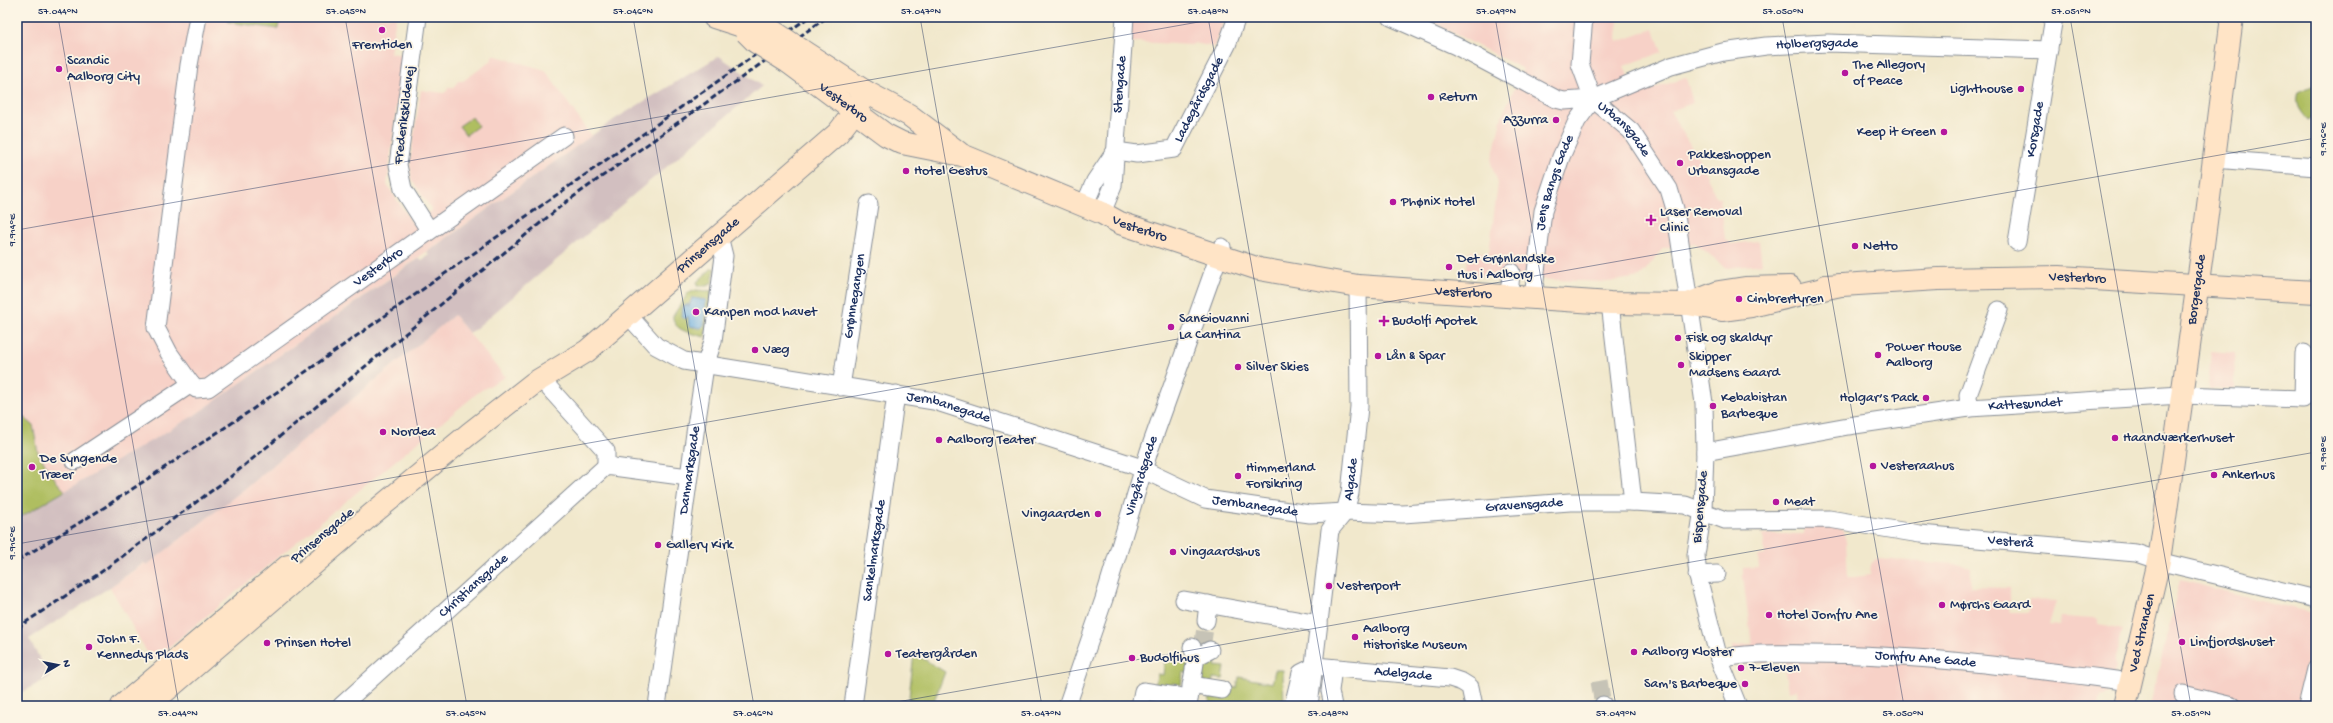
<svg xmlns="http://www.w3.org/2000/svg" width="2333" height="723" font-family="'Gochi Hand',sans-serif">
	<style>
		.built { fill: #f7d1c7 }
		.industrial { fill: #d2bfc0 }
		.green { fill: #afbe60; stroke: #65765f; fill-rule: evenodd }
		.water { fill: #6caee0; stroke: #446e9f }
		.lines { fill: none; stroke-linecap: round; stroke-linejoin: round }
		.street-tunnel { stroke: #c6c3b6; stroke-width: 17; stroke-dasharray: 17 8; stroke-linecap: butt }
		.street-casing { stroke: #868c95; stroke-width: 19 }
		.secondary-casing { stroke: #868c95; stroke-width: 24 }
		.street { stroke: #fff; stroke-width: 17 }
		.secondary { stroke: #ffe4c6; stroke-width: 22 }
		.rail { stroke: #1b2f5e; stroke-width: 3; stroke-dasharray: 6 3; stroke-linecap: butt }
		.secondary-bridge-casing { stroke: #868c95; stroke-width: 24; stroke-linecap: butt }
		.secondary-bridge { stroke: #ffe4c6; stroke-width: 22 }
		.ticks { fill: none; stroke: #1b2f5e; stroke-width: 1; stroke-opacity: 0.45 }
		.poi-dot { fill: #b5179e; stroke: #fcf5e5; stroke-width: 1.5 }
		.labels { text-anchor: middle; dominant-baseline: central; stroke-width: 3.5; stroke-linejoin: round; paint-order: stroke }
		.poi-label { font-size: 14px; fill: #1b2f5e; stroke: #fcf5e5; text-anchor: start }
		.street-label { font-size: 14px; fill: #1b2f5e; stroke: #fcf5e5 }
		.neatline { fill: none; stroke: #1b2f5e; stroke-width: 1.5 }
		.ticks-label { font-size: 10px; text-anchor: middle; fill: #1b2f5e }
	</style>
	<rect width="100%" height="100%" fill="#fcf5e5"/>
	<filter id="ink" filterUnits="userSpaceOnUse"><feTurbulence type="fractalNoise" baseFrequency=".025" numOctaves="2"/><feDisplacementMap in="SourceGraphic" scale="8" xChannelSelector="R" yChannelSelector="G"/><feConvolveMatrix kernelMatrix="1 2 1 2 8 2 1 2 1" color-interpolation-filters="sRGB"/></filter>
	<filter id="wash" filterUnits="userSpaceOnUse"><feTurbulence type="fractalNoise" baseFrequency=".012" numOctaves="4" result="noise"/><feDisplacementMap in="SourceGraphic" scale="16" xChannelSelector="R" yChannelSelector="G"/><feGaussianBlur stdDeviation="0.9" result="paint"/><feColorMatrix in="noise" values="0 0 0 0 0 0 0 0 0 0 0 0 0 0 0 0 0 1.4 0 .05"/><feComposite in="paint" operator="in"/></filter>
	<g filter="url(#wash)">
		<rect width="100%" height="100%" fill="#f1e8cc"/>
		<g class="built">
			<polygon points="17,17 396,17 390,53 403,55 387,185 413,224 432,210 411,179 410,161 421,90 444,93 447,91 448,87 454,87 458,81 463,81 491,61 493,55 503,58 545,70 591,136 195,415 65,491 57,482 38,453 33,425 17,412"/>
			<polygon points="1117,17 1225,17 1215,47 1194,43 1192,45 1139,42 1120,43"/>
			<polygon points="1422,17 1618,17 1617,42 1654,29 1662,52 1624,66 1636,94 1686,78 1693,103 1670,111 1701,163 1716,197 1720,198 1725,239 1732,244 1759,241 1762,264 1727,268 1695,243 1663,248 1640,277 1608,282 1504,278 1466,274 1469,251 1489,253 1498,183 1491,163 1502,116 1523,69"/>
			<polygon points="454,315 505,377 480,391 152,661 110,587 145,563 147,565 243,490"/>
			<polygon points="2211,351 2234,353 2235,389 2208,389"/>
			<polygon points="1804,524 1837,527 1843,531 1846,541 1848,578 1870,575 1871,564 1876,559 1957,564 1971,567 1970,587 2010,588 2010,612 2029,612 2029,600 2056,601 2049,625 2059,626 2061,617 2095,619 2099,620 2099,625 2123,630 2114,662 2116,666 2108,694 2101,697 2099,706 1793,706 1798,704 1797,689 1788,691 1783,662 1735,663 1732,646 1752,645 1743,577 1743,568 1759,567 1758,556 1765,555 1763,534 1804,534"/>
			<polygon points="2180,580 2316,614 2316,624 2296,706 2150,706"/>
		</g>
		<polygon class="industrial" points="719,56 762,86 475,329 469,333 454,315 243,490 147,565 144,563 110,587 29,639 50,677 17,695 17,519 195,415 419,258 422,260 429,255 427,252 615,119"/>
		<g class="green">
			<polygon points="229,17 280,17 278,29 228,22"/>
			<path d="M2312,86L2316,87V115L2308,120C2300,110 2295,105 2299,92Z"/>
			<polygon points="472,117 478,126 466,135 459,126"/>
			<polygon points="712,268 715,269 712,283 707,286 697,286 697,282"/>
			<path d="M696,290L712,291L705,337C694,334 672,331 673,316L688,293ZM691,300H706L704,325L700,328L689,326L688,315L682,314L684,305L689,307Z"/>
			<polygon points="17,412 33,425 38,453 57,482 65,491 17,519"/>
			<polygon points="914,653 945,672 932,706 908,706"/>
			<polygon points="1165,657 1190,660 1189,673 1183,672 1181,685 1172,683 1171,689 1155,687 1157,674 1163,675"/>
			<polygon points="1206,657 1216,658 1215,666 1225,667 1223,679 1213,678 1212,684 1202,682"/>
			<polygon points="1275,670 1283,670 1284,706 1209,706 1210,697 1220,698 1222,686 1237,688 1239,677 1272,683"/>
		</g>
		<polygon class="water" points="692,298 706,300 704,325 701,328 689,326 688,316 685,319 682,317 683,307 688,304 689,307"/>
	</g>
	<g filter="url(#ink)">
		<g class="lines">
			<g class="street-tunnel">
				<polyline points="1202,648 1206,621"/>
				<polyline points="1599,681 1603,705"/>
			</g>
			<g class="street-casing">
				<g id="street">
					<polyline points="418,17 398,165 403,189 429,230"/>
					<path id="s1" d="M1391,17L1456,46L1556,99L1564,101L1593,99L1631,131L1669,189L1675,209L1704,403L1705,452L1703,509L1696,555L1698,577L1719,659L1738,706"/>
					<polyline points="1584,17 1580,64 1593,99"/>
					<path id="s2" d="M1116,151L1137,154L1174,149L1227,45L1237,17"/>
					<polyline points="2214,159 2316,167"/>
					<polyline points="1084,206 1095,181 1114,153"/>
					<path id="s3" d="M1102,213L1113,186L1125,17"/>
					<path id="s4" d="M2017,242L2054,17"/>
					<polyline points="1509,297 1511,272"/>
					<path id="s5" d="M1533,298L1543,211L1561,157L1577,121L1593,99L1671,66L1723,52L1766,46L1828,43L2049,50"/>
					<polyline points="1610,303 1633,502"/>
					<path id="s6" d="M628,315L656,346L684,361L934,401L1133,465L1205,499L1310,514L1345,512L1403,514L1570,502H1633L1685,505L1725,520L1829,519L1920,534L2136,553L2166,563L2316,599"/>
					<polyline points="541,379 606,451 606,466"/>
					<path id="s7" d="M191,384L196,389L208,388L564,136"/>
					<path id="s8" d="M841,387L869,204"/>
					<polyline points="1969,408 1968,395 1999,310"/>
					<path id="s9" d="M1705,452L1848,426L1969,408L2181,395L2303,399L2304,353"/>
					<polyline points="75,461 191,384 169,353 156,328 189,65 198,17"/>
					<polyline points="1697,575 1717,574"/>
					<polyline points="1184,600 1319,624"/>
					<polyline points="1206,621 1208,604"/>
					<polyline points="1196,657 1210,650"/>
					<path id="s10" d="M1719,659C1749,652 1780,654 1810,654C1918,654 2024,668 2131,682"/>
					<polyline points="1191,685 1222,690"/>
					<polyline points="2183,694 2232,706"/>
					<polyline points="1603,705 1603,706"/>
					<path id="s11" d="M341,706L606,466L688,477"/>
					<path id="s12" d="M657,706L695,433L705,366L713,341L724,256L719,236"/>
					<path id="s13" d="M853,706L896,394"/>
					<path id="s14" d="M1067,706L1104,599L1149,451L1222,247"/>
					<polyline points="1140,706 1143,691 1189,698"/>
					<polyline points="1188,706 1196,657 1192,647"/>
					<path id="s15" d="M1293,706L1301,673L1315,666L1450,678L1462,682L1470,687L1474,706"/>
					<path id="s16" d="M1309,706L1330,530L1345,512L1350,493L1359,407L1358,286"/>
					<polyline points="1333,706 1330,691 1333,668"/>
					<polyline points="2307,706 2316,669"/>
				</g>
			</g>
			<g class="secondary-casing">
				<g id="secondary">
					<polyline points="714,17 739,25 753,27"/>
					<polyline points="801,50 866,92 909,115 958,152"/>
					<path id="s17" d="M788,62L886,135L902,143L962,155L1102,213L1120,223L1259,269L1358,286L1610,303L1688,304L1722,310L1751,306L1840,285"/>
					<path id="s18" d="M1826,286L1938,279L2059,277L2316,292"/>
					<polyline points="1688,304 1719,292 1745,288 1790,287"/>
					<polyline points="122,706 288,566"/>
					<path id="s19" d="M148,706L372,514L469,434L534,383L587,351L838,133L855,111L866,92"/>
					<path id="s20" d="M2125,706L2159,561L2202,253L2232,17"/>
				</g>
			</g>
			<use href="#street" class="street"/>
			<use href="#secondary" class="secondary"/>
			<g class="rail">
				<polyline points="17,561 105,507 250,411 809,17"/>
				<polyline points="17,628 97,575 229,478 566,202 827,17"/>
			</g>
			<g class="secondary-bridge-casing">
				<g id="secondary-bridge">
					<polyline points="753,27 771,30 801,50"/>
					<polyline points="746,32 756,42 788,62"/>
				</g>
			</g>
			<use href="#secondary-bridge" class="secondary-bridge"/>
		</g>
	</g>
	<path class="ticks" d="M58,17L179,706M345,17L467,706M633,17L754,706M920,17L1042,706M1208,17L1329,706M1495,17L1616,706M1782,17L1904,706M2070,17L2191,706M17,230L1227,17M17,544L2316,138M874,706L2316,452"/>
	<g class="poi-dot">
		<circle cx="382" cy="30" r="4"/>
		<circle cx="59" cy="69" r="4"/>
		<circle cx="1845" cy="73" r="4"/>
		<circle cx="2021" cy="89" r="4"/>
		<circle cx="1431" cy="97" r="4"/>
		<circle cx="1556" cy="120" r="4"/>
		<circle cx="1944" cy="132" r="4"/>
		<circle cx="1680" cy="163" r="4"/>
		<circle cx="906" cy="171" r="4"/>
		<circle cx="1393" cy="202" r="4"/>
		<path d="M1649 214h4v4h4v4h-4v4h-4v-4h-4v-4h4z"/>
		<circle cx="1855" cy="246" r="4"/>
		<circle cx="1449" cy="267" r="4"/>
		<circle cx="1739" cy="299" r="4"/>
		<circle cx="696" cy="312" r="4"/>
		<path d="M1382 315h4v4h4v4h-4v4h-4v-4h-4v-4h4z"/>
		<circle cx="1171" cy="327" r="4"/>
		<circle cx="1678" cy="338" r="4"/>
		<circle cx="755" cy="350" r="4"/>
		<circle cx="1878" cy="355" r="4"/>
		<circle cx="1378" cy="356" r="4"/>
		<circle cx="1681" cy="365" r="4"/>
		<circle cx="1238" cy="367" r="4"/>
		<circle cx="1926" cy="398" r="4"/>
		<circle cx="1713" cy="406" r="4"/>
		<circle cx="383" cy="432" r="4"/>
		<circle cx="2115" cy="438" r="4"/>
		<circle cx="939" cy="440" r="4"/>
		<circle cx="1873" cy="466" r="4"/>
		<circle cx="32" cy="467" r="4"/>
		<circle cx="2214" cy="475" r="4"/>
		<circle cx="1238" cy="476" r="4"/>
		<circle cx="1776" cy="502" r="4"/>
		<circle cx="1098" cy="514" r="4"/>
		<circle cx="658" cy="545" r="4"/>
		<circle cx="1173" cy="552" r="4"/>
		<circle cx="1329" cy="586" r="4"/>
		<circle cx="1942" cy="605" r="4"/>
		<circle cx="1769" cy="615" r="4"/>
		<circle cx="1355" cy="637" r="4"/>
		<circle cx="2182" cy="642" r="4"/>
		<circle cx="267" cy="643" r="4"/>
		<circle cx="89" cy="647" r="4"/>
		<circle cx="1634" cy="652" r="4"/>
		<circle cx="888" cy="654" r="4"/>
		<circle cx="1132" cy="658" r="4"/>
		<circle cx="1741" cy="668" r="4"/>
		<circle cx="1745" cy="684" r="4"/>
	</g>
	<g class="labels">
		<g class="poi-label">
			<text x="382" y="45" text-anchor="middle">Fremtiden</text>
			<text x="67" y="61">Scandic<tspan x="67" dy="16">Aalborg City</tspan></text>
			<text x="1853" y="65">The Allegory<tspan x="1853" dy="16">of Peace</tspan></text>
			<text x="2013" y="89" text-anchor="end">Lighthouse</text>
			<text x="1439" y="97">Return</text>
			<text x="1548" y="120" text-anchor="end">Azzurra</text>
			<text x="1936" y="132" text-anchor="end">Keep it Green</text>
			<text x="1688" y="155">Pakkeshoppen<tspan x="1688" dy="16">Urbansgade</tspan></text>
			<text x="914" y="171">Hotel Gestus</text>
			<text x="1401" y="202">Phønix Hotel</text>
			<text x="1660" y="212">Laser Removal<tspan x="1660" dy="16">Clinic</tspan></text>
			<text x="1863" y="246">Netto</text>
			<text x="1457" y="259">Det Grønlandske<tspan x="1457" dy="16">Hus i Aalborg</tspan></text>
			<text x="1747" y="299">Cimbrertyren</text>
			<text x="704" y="312">Kampen mod havet</text>
			<text x="1179" y="319">SanGiovanni<tspan x="1179" dy="16">La Cantina</tspan></text>
			<text x="1392" y="321">Budolfi Apotek</text>
			<text x="1686" y="338">Fisk og skaldyr</text>
			<text x="1886" y="347">Power House<tspan x="1886" dy="16">Aalborg</tspan></text>
			<text x="763" y="350">Væg</text>
			<text x="1386" y="356">Lån &amp; Spar</text>
			<text x="1689" y="357">Skipper<tspan x="1689" dy="16">Madsens Gaard</tspan></text>
			<text x="1246" y="367">Silver Skies</text>
			<text x="1721" y="398">Kebabistan<tspan x="1721" dy="16">Barbeque</tspan></text>
			<text x="1918" y="398" text-anchor="end">Holgar’s Pack</text>
			<text x="391" y="432">Nordea</text>
			<text x="2123" y="438">Haandværkerhuset</text>
			<text x="947" y="440">Aalborg Teater</text>
			<text x="40" y="459">De Syngende<tspan x="40" dy="16">Træer</tspan></text>
			<text x="1881" y="466">Vesteraahus</text>
			<text x="1246" y="468">Himmerland<tspan x="1246" dy="16">Forsikring</tspan></text>
			<text x="2222" y="475">Ankerhus</text>
			<text x="1784" y="502">Meat</text>
			<text x="1090" y="514" text-anchor="end">Vingaarden</text>
			<text x="666" y="545">Gallery Kirk</text>
			<text x="1181" y="552">Vingaardshus</text>
			<text x="1337" y="586">Vesterport</text>
			<text x="1950" y="605">Mørchs Gaard</text>
			<text x="1777" y="615">Hotel Jomfru Ane</text>
			<text x="1363" y="629">Aalborg<tspan x="1363" dy="16">Historiske Museum</tspan></text>
			<text x="97" y="639">John F.<tspan x="97" dy="16">Kennedys Plads</tspan></text>
			<text x="2190" y="642">Limfjordshuset</text>
			<text x="275" y="643">Prinsen Hotel</text>
			<text x="1642" y="652">Aalborg Kloster</text>
			<text x="896" y="654">Teatergården</text>
			<text x="1140" y="658">Budolfihus</text>
			<text x="1749" y="668">7-Eleven</text>
			<text x="1737" y="684" text-anchor="end">Sam's Barbeque</text>
		</g>
		<g class="street-label">
			<text stroke="none"><textPath href="#s5" startOffset="444">Holbergsgade</textPath></text>
			<text stroke="none"><textPath href="#s3" startOffset="131">Stengade</textPath></text>
			<text stroke="none"><textPath href="#s2" startOffset="114">Ladegårdsgade</textPath></text>
			<text stroke="none"><textPath href="#s17" startOffset="69">Vesterbro</textPath></text>
			<text transform="translate(405 115) rotate(-83)">Frederikskildevej</text>
			<text stroke="none"><textPath href="#s1" startOffset="265">Urbansgade</textPath></text>
			<text stroke="none"><textPath href="#s4" startOffset="114">Korsgade</textPath></text>
			<text stroke="none"><textPath href="#s5" startOffset="118">Jens Bangs Gade</textPath></text>
			<text stroke="none"><textPath href="#s17" startOffset="394">Vesterbro</textPath></text>
			<text stroke="none"><textPath href="#s19" startOffset="726">Prinsensgade</textPath></text>
			<text stroke="none"><textPath href="#s7" startOffset="228">Vesterbro</textPath></text>
			<text stroke="none"><textPath href="#s18" startOffset="252">Vesterbro</textPath></text>
			<text stroke="none"><textPath href="#s20" startOffset="423">Borgergade</textPath></text>
			<text stroke="none"><textPath href="#s17" startOffset="726">Vesterbro</textPath></text>
			<text stroke="none"><textPath href="#s8" startOffset="92">Grønnegangen</textPath></text>
			<text stroke="none"><textPath href="#s9" startOffset="324">Kattesundet</textPath></text>
			<text stroke="none"><textPath href="#s6" startOffset="342">Jernbanegade</textPath></text>
			<text stroke="none"><textPath href="#s12" startOffset="238">Danmarksgade</textPath></text>
			<text stroke="none"><textPath href="#s14" startOffset="242">Vingårdsgade</textPath></text>
			<text stroke="none"><textPath href="#s16" startOffset="234">Algade</textPath></text>
			<text stroke="none"><textPath href="#s6" startOffset="936">Gravensgade</textPath></text>
			<text stroke="none"><textPath href="#s6" startOffset="666">Jernbanegade</textPath></text>
			<text transform="translate(1701 507) rotate(-85)">Bispensgade</text>
			<text transform="translate(323 536) rotate(-40)">Prinsensgade</text>
			<text stroke="none"><textPath href="#s6" startOffset="1427">Vesterå</textPath></text>
			<text stroke="none"><textPath href="#s13" startOffset="157">Sankelmarksgade</textPath></text>
			<text stroke="none"><textPath href="#s11" startOffset="179">Christiansgade</textPath></text>
			<text stroke="none"><textPath href="#s20" startOffset="75">Ved Stranden</textPath></text>
			<text stroke="none"><textPath href="#s10" startOffset="207">Jomfru Ane Gade</textPath></text>
			<text stroke="none"><textPath href="#s15" startOffset="138">Adelgade</textPath></text>
		</g>
	</g>
	<rect width="2333" height="723" fill="none" stroke="#fcf5e5" stroke-width="44"/>
	<g transform="translate(58 665) rotate(80)" stroke="#fcf5e5" stroke-width="3" paint-order="stroke">
	<path d="M0-3L7 15L0 10L-7 15Z" fill="#1b2f5e"/>
	<text y="-6" font-size="11" font-weight="bold" text-anchor="middle" fill="#1b2f5e">N</text>
	</g>
	<rect x="22" y="22" width="2289" height="679" class="neatline"/>
	<g class="ticks-label">
		<text x="58" y="14">57.044°N</text>
		<text x="346" y="14">57.045°N</text>
		<text x="633" y="14">57.046°N</text>
		<text x="921" y="14">57.047°N</text>
		<text x="1208" y="14">57.048°N</text>
		<text x="1496" y="14">57.049°N</text>
		<text x="1783" y="14">57.050°N</text>
		<text x="2071" y="14">57.051°N</text>
		<text transform="translate(2322 139) rotate(-90)" y="4">9.916°E</text>
		<text transform="translate(11 230) rotate(-90)" y="4">9.914°E</text>
		<text transform="translate(2322 453) rotate(-90)" y="4">9.918°E</text>
		<text transform="translate(11 543) rotate(-90)" y="4">9.916°E</text>
		<text x="178" y="716">57.044°N</text>
		<text x="466" y="716">57.045°N</text>
		<text x="753" y="716">57.046°N</text>
		<text x="1041" y="716">57.047°N</text>
		<text x="1328" y="716">57.048°N</text>
		<text x="1616" y="716">57.049°N</text>
		<text x="1903" y="716">57.050°N</text>
		<text x="2191" y="716">57.051°N</text>
	</g>
</svg>
